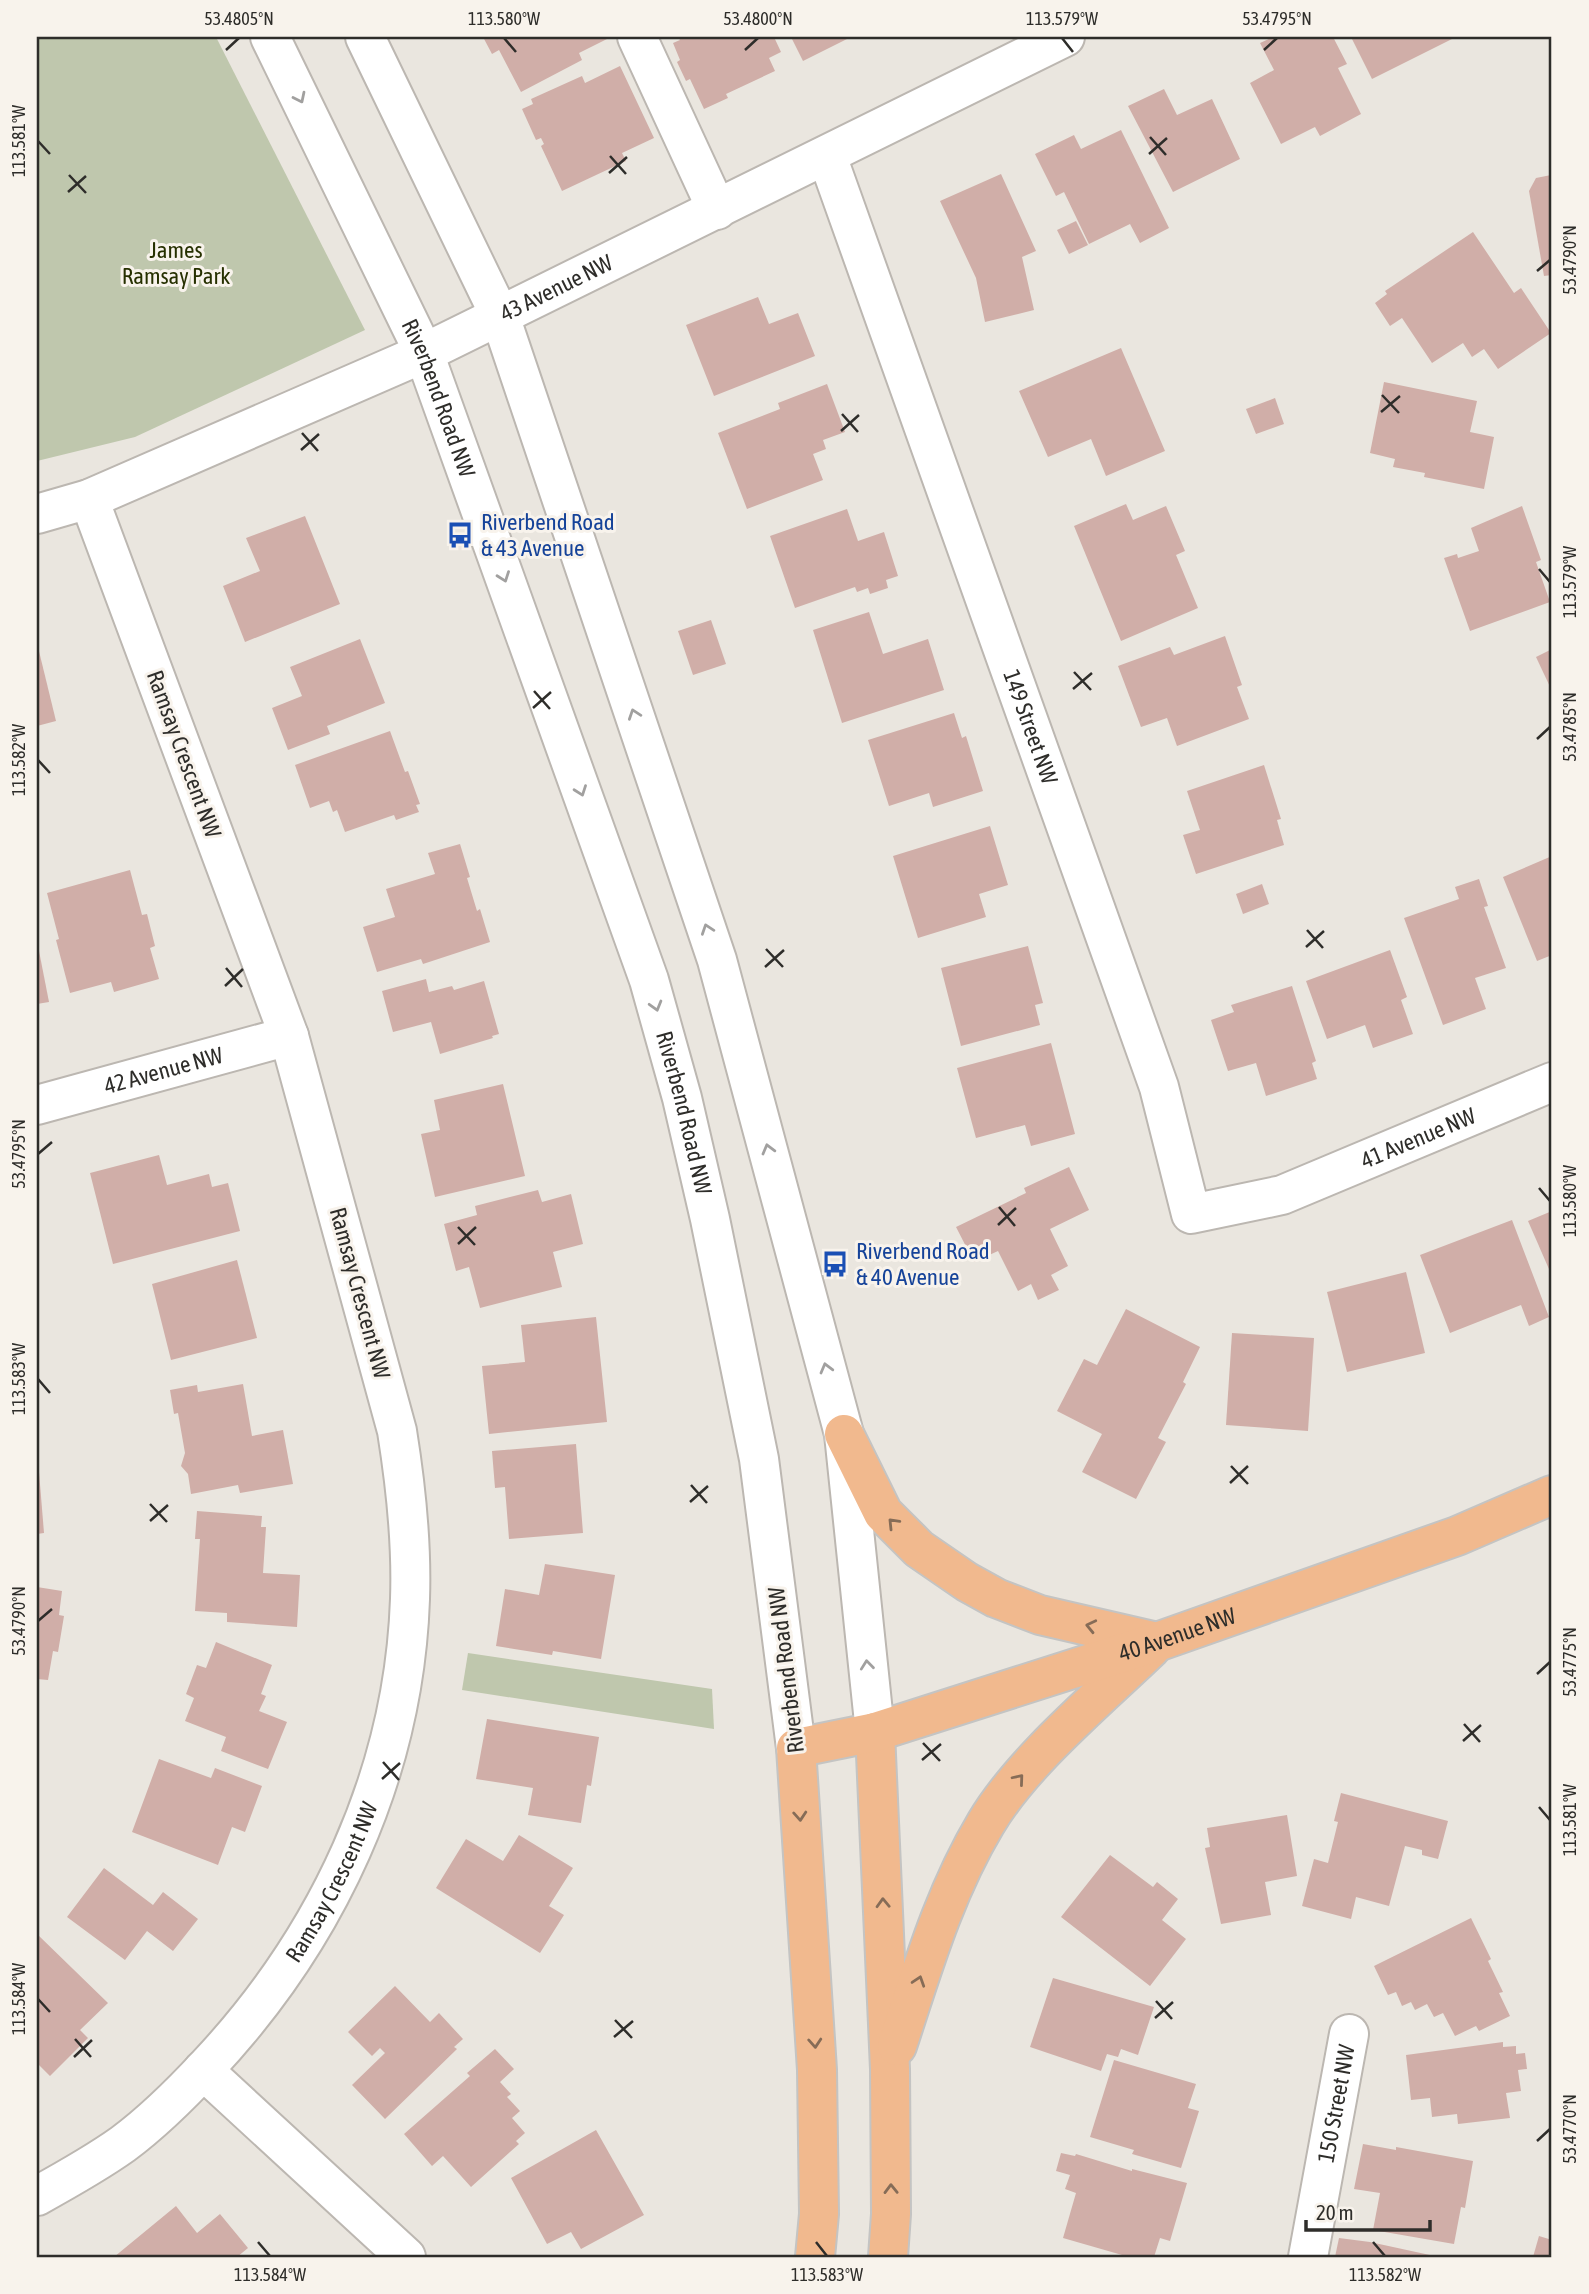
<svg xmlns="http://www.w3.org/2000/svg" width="1589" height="2294" font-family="'Asap Condensed',sans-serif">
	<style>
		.green { fill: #bfc7ad }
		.building { fill: #d0aea8 }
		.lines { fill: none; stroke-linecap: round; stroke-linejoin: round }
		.minor-casing { stroke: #bcb7b1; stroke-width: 42 }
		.major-casing { stroke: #c4c4c3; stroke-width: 42 }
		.minor { stroke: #fff; stroke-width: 38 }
		.major { stroke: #f1b98e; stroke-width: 38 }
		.oneway { stroke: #a1a09f }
		.oneway2 { stroke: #866c57 }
		.ticks { fill: none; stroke: #2e2d2a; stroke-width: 2.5 }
		.labels { text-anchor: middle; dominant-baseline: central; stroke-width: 6; stroke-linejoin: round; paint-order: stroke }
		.park-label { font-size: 23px; fill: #263000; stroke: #f8f3ec }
		.street-label { font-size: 23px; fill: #2e2d2a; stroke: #f8f3ec }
		.transit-label { font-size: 23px; fill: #164399; stroke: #f8f3ec; text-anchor: start }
		.neatline { fill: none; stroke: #2e2d2a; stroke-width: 2.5 }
		.ticks-label { font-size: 18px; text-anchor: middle; fill: #2e2d2a }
	</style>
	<rect width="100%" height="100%" fill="#eae6df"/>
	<g class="green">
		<polygon points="37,37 216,37 365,330 135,437 37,461"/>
		<polygon points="468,1653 712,1689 714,1729 462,1690"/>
	</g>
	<g class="building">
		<polygon points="483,37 605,37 607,39 579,53 582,60 521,92 499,50 492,54"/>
		<polygon points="678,37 774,37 781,52 769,58 775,71 726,94 728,98 704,109 690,79 686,81 677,62 680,60 673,43 680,40"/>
		<polygon points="791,37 846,37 847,39 803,61"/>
		<polygon points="1273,37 1333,37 1347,64 1338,68 1361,114 1320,136 1315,127 1281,144 1250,83 1274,70 1260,43"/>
		<polygon points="1351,37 1456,37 1372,79"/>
		<polygon points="620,66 654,138 622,153 626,161 562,191 541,146 544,144 541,138 536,140 522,109 533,104 531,99 582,76 585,83"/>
		<polygon points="1164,89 1177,115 1212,99 1240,159 1173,192 1128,106"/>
		<polygon points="1121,130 1169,228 1140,243 1130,224 1089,244 1064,192 1056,196 1035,154 1074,135 1081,149"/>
		<polygon points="1001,174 1036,251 1022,257 1034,310 985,322 976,278 940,201"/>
		<polygon points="1551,175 1552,275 1544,276 1529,191 1536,178"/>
		<polygon points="1076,221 1088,245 1069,254 1057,230"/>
		<polygon points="1473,232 1514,293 1521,288 1551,333 1498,369 1484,349 1472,357 1463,343 1432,363 1402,318 1390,326 1375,303 1387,294 1385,291"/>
		<polygon points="758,297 769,324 798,313 815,356 714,396 686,325"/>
		<polygon points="1121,348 1165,451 1106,476 1091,439 1048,457 1019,391"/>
		<polygon points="1384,382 1477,401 1470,432 1494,437 1484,489 1424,477 1425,473 1393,467 1395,459 1370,453"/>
		<polygon points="827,384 845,432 823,440 826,449 813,454 823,480 747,509 718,433 780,409 778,403"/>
		<polygon points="1275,398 1284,424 1256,434 1246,409"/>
		<polygon points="1126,504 1133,520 1166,506 1185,551 1176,555 1198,608 1121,641 1074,526"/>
		<polygon points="1522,506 1541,560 1536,562 1550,602 1470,631 1444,558 1457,554 1458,558 1479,551 1471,528"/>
		<polygon points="847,509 858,541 884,532 898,576 886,580 888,588 870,594 868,588 857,592 855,587 795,608 770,536"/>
		<polygon points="305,516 340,604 245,642 223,586 260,571 246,538"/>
		<polygon points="869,612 883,654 928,639 944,690 842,723 813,630"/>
		<polygon points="711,620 726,664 693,675 678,631"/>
		<polygon points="1225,636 1242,685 1237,687 1249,719 1177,746 1167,718 1141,727 1118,666 1170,647 1174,655"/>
		<polygon points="360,639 385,703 327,726 330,734 288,750 272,708 302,696 290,667"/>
		<polygon points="37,643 56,721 37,726"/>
		<polygon points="1552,649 1552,691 1536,657"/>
		<polygon points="954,713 962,738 966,736 983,791 933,807 929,793 889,806 868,740"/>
		<polygon points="390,731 405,772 408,771 420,804 416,805 419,812 396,820 394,815 345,832 337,810 333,812 329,801 310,808 295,765"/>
		<polygon points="1264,765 1281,819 1277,820 1284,845 1196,874 1183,835 1200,830 1187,791"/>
		<polygon points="990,826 1008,885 979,894 986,917 918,938 893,856"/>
		<polygon points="460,844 470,877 467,878 477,911 480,909 490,942 423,964 421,959 377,972 363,927 395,917 386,889 435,874 428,853"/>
		<polygon points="1552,856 1552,955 1537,961 1503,877"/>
		<polygon points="130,870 142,915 147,914 155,946 150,948 159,979 114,992 111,982 70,993 56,940 59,939 47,893"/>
		<polygon points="1479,879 1488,906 1484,907 1506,968 1475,978 1486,1009 1443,1025 1404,918 1459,899 1455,887"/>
		<polygon points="1262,884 1269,904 1243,914 1236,894"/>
		<polygon points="1028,946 1043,1003 1035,1005 1040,1025 961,1046 941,968"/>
		<polygon points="1390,950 1407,997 1401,1000 1413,1034 1373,1048 1365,1025 1327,1039 1306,981"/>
		<polygon points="39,951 49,1002 37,1004 37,952"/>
		<polygon points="426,979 429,992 452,986 454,990 484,981 499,1034 492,1036 493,1038 440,1054 431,1022 393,1032 382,991"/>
		<polygon points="1292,986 1316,1061 1312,1063 1317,1079 1266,1096 1256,1063 1228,1071 1211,1020 1234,1012 1231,1005"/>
		<polygon points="1051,1043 1075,1134 1031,1146 1025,1125 976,1138 957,1068"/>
		<polygon points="503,1084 525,1176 435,1197 421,1134 440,1130 434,1100"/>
		<polygon points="159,1155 167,1185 209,1174 212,1187 228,1183 240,1231 113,1264 90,1173"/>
		<polygon points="1069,1167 1089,1210 1050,1229 1068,1266 1051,1275 1059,1290 1038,1300 1031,1284 1018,1291 998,1251 974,1262 956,1227 1026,1193 1024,1188"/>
		<polygon points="538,1190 542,1202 571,1194 583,1244 553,1252 562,1287 480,1308 469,1267 456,1271 444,1224 477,1215 475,1206"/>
		<polygon points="1552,1211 1552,1276 1528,1221"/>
		<polygon points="1512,1220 1549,1317 1529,1326 1521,1305 1450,1333 1420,1255"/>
		<polygon points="237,1260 257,1338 171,1360 152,1284"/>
		<polygon points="1406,1272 1425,1353 1347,1372 1327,1292"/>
		<polygon points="1126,1309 1200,1347 1183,1382 1186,1384 1158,1438 1166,1442 1136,1499 1082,1472 1102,1434 1057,1411 1084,1359 1097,1365"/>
		<polygon points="596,1317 607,1422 489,1434 482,1366 525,1362 521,1325"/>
		<polygon points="1232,1333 1314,1338 1308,1431 1226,1425"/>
		<polygon points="243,1384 252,1436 283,1430 293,1484 240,1493 238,1485 191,1494 188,1474 181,1466 185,1453 178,1413 174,1414 170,1390 197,1385 198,1392"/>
		<polygon points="576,1444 583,1533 509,1539 505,1487 495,1488 492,1451"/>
		<polygon points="37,1472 39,1472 44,1533 37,1534"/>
		<polygon points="197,1511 262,1516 261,1527 266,1527 263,1573 300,1575 297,1627 227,1622 227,1613 195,1611 200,1539 195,1539"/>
		<polygon points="545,1564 615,1575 601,1659 553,1651 552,1655 496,1646 505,1589 539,1595"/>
		<polygon points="37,1587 62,1591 59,1615 64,1616 58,1652 53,1651 48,1680 37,1679"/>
		<polygon points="216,1642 272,1665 261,1694 266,1696 259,1711 287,1722 268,1769 221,1751 226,1737 185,1721 194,1698 186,1694 197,1665 206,1668"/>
		<polygon points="487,1719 599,1737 591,1786 587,1785 581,1823 528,1815 533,1788 476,1779"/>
		<polygon points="159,1759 211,1778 215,1768 262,1786 245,1832 232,1827 218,1865 132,1832"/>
		<polygon points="1341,1793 1448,1821 1438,1859 1422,1855 1422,1850 1405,1846 1389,1906 1356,1897 1351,1919 1302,1906 1314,1859 1328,1863 1338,1822 1334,1821"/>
		<polygon points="1287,1815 1297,1876 1265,1882 1271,1915 1221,1924 1205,1848 1210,1847 1207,1828"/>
		<polygon points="519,1835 573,1868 549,1906 564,1915 540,1953 436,1888 466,1839 503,1861"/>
		<polygon points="1110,1855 1153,1887 1157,1882 1178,1899 1162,1920 1186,1939 1150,1986 1061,1917"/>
		<polygon points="104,1868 153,1905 163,1892 198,1919 173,1951 147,1931 125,1960 67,1917"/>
		<polygon points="1471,1918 1491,1959 1488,1961 1503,1992 1499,1993 1510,2016 1479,2031 1476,2026 1455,2036 1443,2013 1434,2017 1427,2004 1415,2010 1411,2002 1402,2006 1396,1992 1388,1995 1374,1966"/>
		<polygon points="37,1934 108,2003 80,2030 88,2038 50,2076 37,2063"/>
		<polygon points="1053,1978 1154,2007 1138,2055 1121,2049 1118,2057 1107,2054 1101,2071 1030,2047"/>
		<polygon points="395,1986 430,2022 439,2013 463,2039 454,2047 457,2049 385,2119 352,2085 385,2053 380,2048 372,2056 348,2032"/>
		<polygon points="1503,2042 1503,2047 1516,2046 1516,2054 1525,2053 1527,2069 1518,2070 1521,2091 1506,2093 1510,2118 1458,2124 1457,2114 1432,2117 1430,2098 1411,2100 1406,2055"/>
		<polygon points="495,2049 514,2069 500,2082 511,2094 507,2097 520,2111 512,2118 525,2133 516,2141 519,2144 471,2187 443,2156 432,2166 404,2134 470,2076 467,2073"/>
		<polygon points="1114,2060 1196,2084 1188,2108 1199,2111 1181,2168 1132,2154 1134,2150 1090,2137"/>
		<polygon points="596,2130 644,2215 581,2249 571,2232 547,2244 511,2178"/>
		<polygon points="1363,2144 1396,2150 1396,2147 1473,2161 1465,2208 1461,2207 1454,2244 1373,2230 1380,2193 1354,2189"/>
		<polygon points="1061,2153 1075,2156 1076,2154 1132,2171 1132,2169 1187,2183 1170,2241 1160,2238 1154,2257 1129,2257 1063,2238 1076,2193 1065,2189 1070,2175 1056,2171"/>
		<polygon points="176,2206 197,2233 220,2214 248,2248 237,2257 114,2257"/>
		<polygon points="1539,2236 1552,2240 1552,2257 1533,2257"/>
		<polygon points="1339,2238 1370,2242 1439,2257 1335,2257"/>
	</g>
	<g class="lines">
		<g class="minor-casing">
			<g id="minor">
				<path id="s1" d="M270,37L424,353L649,980L682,1098L710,1219L759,1459L796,1748"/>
				<polyline points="365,37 500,316 717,960 844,1434 875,1732"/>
				<polyline points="637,37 717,210"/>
				<path id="s2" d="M827,156L1159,1087L1191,1214L1282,1195L1552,1082"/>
				<path id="s3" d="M37,514L89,499L424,353L1065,37"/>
				<path id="s4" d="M37,1105L289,1036"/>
				<polyline points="203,2070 406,2257"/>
				<path id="s5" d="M37,2196C66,2180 95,2164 123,2144C154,2121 182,2093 208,2065C327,1938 404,1775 410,1599C412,1542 406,1487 397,1431L289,1036L89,499"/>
				<path id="s6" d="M1308,2257L1349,2034"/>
			</g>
		</g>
		<g class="major-casing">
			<g id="major">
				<polyline points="844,1434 883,1513 919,1549 967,1582 996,1598 1040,1615 1157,1642"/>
				<polyline points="875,1732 890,2069 891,2214 888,2257"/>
				<path d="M897,2046C922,1970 944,1893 986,1823C1023,1761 1098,1699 1151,1648"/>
				<path id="s7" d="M815,2257L819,2214L817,2070L796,1748L875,1732L1157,1642L1457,1536L1552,1495"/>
			</g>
		</g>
		<use href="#minor" class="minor"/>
		<use href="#major" class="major"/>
	</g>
	<defs><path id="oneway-chevron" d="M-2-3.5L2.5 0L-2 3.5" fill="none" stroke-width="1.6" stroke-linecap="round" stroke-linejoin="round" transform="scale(1.75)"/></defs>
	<g class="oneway">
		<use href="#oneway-chevron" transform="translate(300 98) rotate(64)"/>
		<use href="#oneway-chevron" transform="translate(504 577) rotate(70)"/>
		<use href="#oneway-chevron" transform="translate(634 714) rotate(-109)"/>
		<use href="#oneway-chevron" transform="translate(581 791) rotate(70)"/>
		<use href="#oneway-chevron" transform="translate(707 929) rotate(-109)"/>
		<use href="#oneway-chevron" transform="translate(656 1006) rotate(74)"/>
		<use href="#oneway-chevron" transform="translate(768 1149) rotate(-105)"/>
		<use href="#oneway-chevron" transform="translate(826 1368) rotate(-105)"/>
		<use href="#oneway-chevron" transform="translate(867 1665) rotate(-96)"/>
	</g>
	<g class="oneway2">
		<use href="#oneway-chevron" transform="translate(893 1523) rotate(-134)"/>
		<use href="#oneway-chevron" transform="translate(1091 1626) rotate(-167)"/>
		<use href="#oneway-chevron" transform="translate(1019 1779) rotate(-50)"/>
		<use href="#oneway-chevron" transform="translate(800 1816) rotate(86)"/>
		<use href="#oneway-chevron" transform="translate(883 1903) rotate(-92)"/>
		<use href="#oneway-chevron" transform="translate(919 1981) rotate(-72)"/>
		<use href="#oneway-chevron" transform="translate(815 2043) rotate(86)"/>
		<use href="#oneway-chevron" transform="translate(891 2189) rotate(-91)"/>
	</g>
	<path class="ticks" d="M504,38L516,52M1062,38L1073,52M226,50L239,38M745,50L758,38M1264,50L1277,38M1150,137L1166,155M38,141L50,154M1149,154L1167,138M610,156L626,174M609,173L627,157M69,175L86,193M68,192L86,176M1537,271L1550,260M1382,395L1399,413M1381,412L1400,396M842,414L858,432M841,431L859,415M302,433L318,451M301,450L319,434M1539,569L1550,582M1074,672L1091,690M1073,689L1092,673M534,691L550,709M533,708L551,692M1537,739L1550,727M38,760L50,773M1307,930L1323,948M1306,947L1324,931M766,949L783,967M765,967L784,950M226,968L242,987M225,986L243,969M38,1154L52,1142M1539,1188L1550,1201M999,1207L1015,1226M998,1225L1016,1208M458,1227L475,1245M458,1244L476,1227M38,1379L50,1393M1231,1466L1248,1484M1230,1483L1248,1466M691,1485L707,1503M690,1502L708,1486M150,1504L167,1522M150,1521L168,1505M38,1621L52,1609M1537,1674L1550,1662M1464,1724L1480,1742M1463,1741L1481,1725M923,1743L940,1761M922,1760L941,1744M383,1762L399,1780M382,1779L400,1763M1539,1807L1550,1820M38,1999L50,2012M1156,2001L1172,2019M1155,2018L1173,2002M615,2020L632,2038M614,2037L633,2021M75,2039L91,2057M74,2057L92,2040M1537,2141L1550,2129M258,2242L270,2256M816,2242L827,2256M1373,2242L1385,2256"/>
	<defs>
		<g id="bus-bare" transform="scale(2.1)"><path d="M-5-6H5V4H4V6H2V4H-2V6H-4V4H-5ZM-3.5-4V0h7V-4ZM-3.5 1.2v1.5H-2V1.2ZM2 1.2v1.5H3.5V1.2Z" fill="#1a4fb4" stroke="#f8f3ec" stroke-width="2.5" paint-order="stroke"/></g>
	</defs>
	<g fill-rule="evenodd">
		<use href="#bus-bare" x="460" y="535"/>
		<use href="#bus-bare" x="835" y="1264"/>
	</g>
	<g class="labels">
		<g class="park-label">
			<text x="176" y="250">James<tspan x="176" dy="26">Ramsay Park</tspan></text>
		</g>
		<g class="street-label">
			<text stroke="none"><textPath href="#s3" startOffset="567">43 Avenue NW</textPath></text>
			<text stroke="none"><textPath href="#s1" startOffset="399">Riverbend Road NW</textPath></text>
			<text stroke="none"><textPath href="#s2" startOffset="606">149 Street NW</textPath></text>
			<text transform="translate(184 754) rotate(70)">Ramsay Crescent NW</text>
			<text stroke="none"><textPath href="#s4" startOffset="131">42 Avenue NW</textPath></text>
			<text stroke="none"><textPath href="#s1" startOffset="1155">Riverbend Road NW</textPath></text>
			<text stroke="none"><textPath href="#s2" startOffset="1360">41 Avenue NW</textPath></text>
			<text transform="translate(360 1293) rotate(75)">Ramsay Crescent NW</text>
			<text stroke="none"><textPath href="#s7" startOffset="908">40 Avenue NW</textPath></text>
			<text transform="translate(786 1670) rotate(-97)">Riverbend Road NW</text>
			<text stroke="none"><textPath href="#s5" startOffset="439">Ramsay Crescent NW</textPath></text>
			<text stroke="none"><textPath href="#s6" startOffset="156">150 Street NW</textPath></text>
		</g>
		<g class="transit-label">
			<text x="481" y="522">Riverbend Road<tspan x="481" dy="26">&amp; 43 Avenue</tspan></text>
			<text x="856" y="1251">Riverbend Road<tspan x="856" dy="26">&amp; 40 Avenue</tspan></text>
		</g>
	</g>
	<rect width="1589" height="2294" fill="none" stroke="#f8f3ec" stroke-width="77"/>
	<path d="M1306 2220v10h124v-10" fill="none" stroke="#2e2d2a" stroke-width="3.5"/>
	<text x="1316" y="2220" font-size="21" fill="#2e2d2a" stroke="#f8f3ec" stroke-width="5" paint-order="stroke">20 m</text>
	<rect x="38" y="38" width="1512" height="2218" class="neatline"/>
	<g class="ticks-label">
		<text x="239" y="25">53.4805°N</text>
		<text x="504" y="25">113.580°W</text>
		<text x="758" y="25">53.4800°N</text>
		<text x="1062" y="25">113.579°W</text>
		<text x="1277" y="25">53.4795°N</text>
		<text transform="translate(19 141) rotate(-90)" y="6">113.581°W</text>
		<text transform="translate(1570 260) rotate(-90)" y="6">53.4790°N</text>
		<text transform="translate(1570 582) rotate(-90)" y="6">113.579°W</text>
		<text transform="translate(1570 727) rotate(-90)" y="6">53.4785°N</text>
		<text transform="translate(19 760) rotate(-90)" y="6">113.582°W</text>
		<text transform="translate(19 1154) rotate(-90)" y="6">53.4795°N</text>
		<text transform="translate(1570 1201) rotate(-90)" y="6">113.580°W</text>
		<text transform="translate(19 1379) rotate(-90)" y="6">113.583°W</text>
		<text transform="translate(19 1621) rotate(-90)" y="6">53.4790°N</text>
		<text transform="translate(1570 1662) rotate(-90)" y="6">53.4775°N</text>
		<text transform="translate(1570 1820) rotate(-90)" y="6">113.581°W</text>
		<text transform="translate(19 1999) rotate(-90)" y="6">113.584°W</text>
		<text transform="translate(1570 2129) rotate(-90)" y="6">53.4770°N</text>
		<text x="270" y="2281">113.584°W</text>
		<text x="827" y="2281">113.583°W</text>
		<text x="1385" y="2281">113.582°W</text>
	</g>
</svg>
